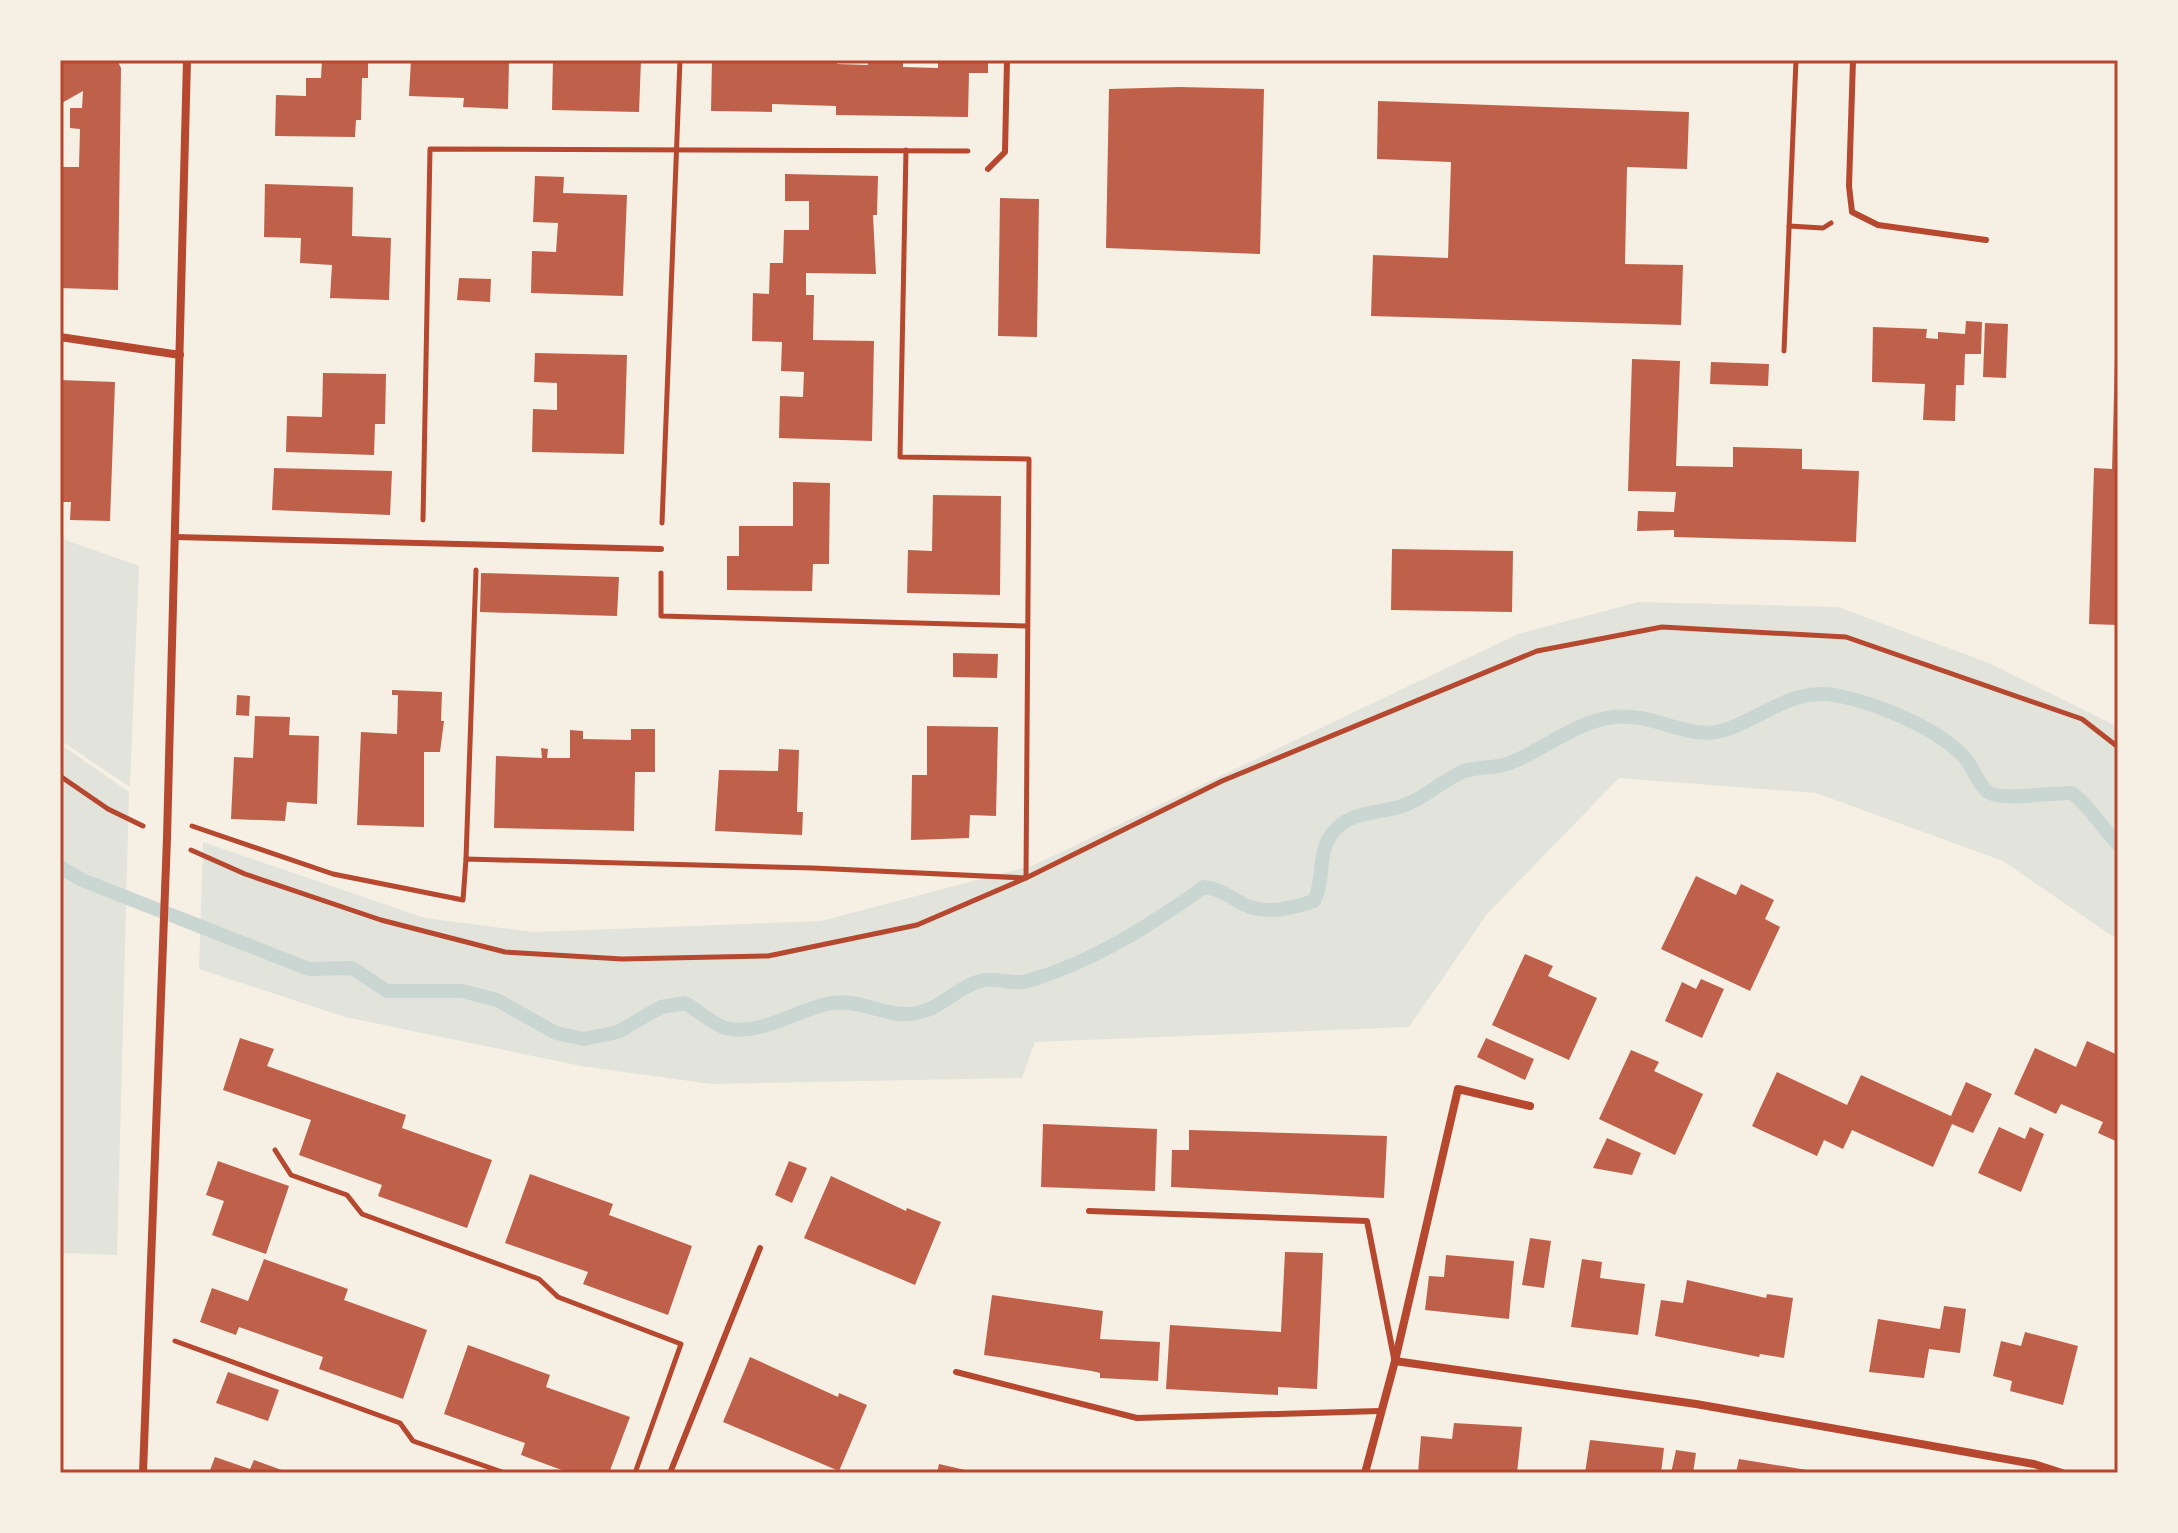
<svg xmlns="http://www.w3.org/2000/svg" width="2178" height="1533" font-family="'Roboto Condensed',sans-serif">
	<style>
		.green { fill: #e2e4dc }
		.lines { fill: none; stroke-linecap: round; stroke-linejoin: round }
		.stream { stroke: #c9d6d2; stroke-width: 14 }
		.building { fill: #bf614a }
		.path { stroke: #b5482f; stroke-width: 5 }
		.service { stroke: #b5482f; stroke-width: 6 }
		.minor { stroke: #b5482f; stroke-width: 8 }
		.neatline { fill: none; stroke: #b5482f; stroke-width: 3 }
	</style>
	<rect width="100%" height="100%" fill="#f6efe4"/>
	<g class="green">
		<polygon points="60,538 139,566 130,787 60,740"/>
		<polygon points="1638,602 1838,607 1989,663 2116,726 2118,940 2003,861 1816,793 1619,778 1487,914 1409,1027 1035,1042 1022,1078 711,1084 581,1066 345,1017 199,969 203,842 425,918 534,932 821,921 1034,865 1518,634"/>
		<polygon points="60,744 129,792 117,1255 60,1253"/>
	</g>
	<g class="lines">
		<path class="stream" d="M60,867L82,880L309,969L352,968L387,991H462L497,1000L556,1033L584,1039L618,1032L661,1007L685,1003C698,1010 713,1025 726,1028C760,1037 799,1008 832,1003C860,999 883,1016 910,1014C939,1012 955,988 980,981C997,976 1013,986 1028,981C1093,962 1149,926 1204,887C1221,889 1231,898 1245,905C1266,915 1293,908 1314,901C1326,878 1315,849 1337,828C1353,812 1378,813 1399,807C1423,800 1440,782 1462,772C1477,766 1495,769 1510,763C1546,749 1574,722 1614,717C1651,712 1689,740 1721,731C1764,719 1792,685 1840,696C1878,704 1937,728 1964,757C1973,766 1977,784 1988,792C2003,802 2051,792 2072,793C2090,806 2101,827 2118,844"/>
	</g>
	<g class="building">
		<polygon points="60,60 117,60 121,68 118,290 60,288 60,167 79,167 80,129 70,128 70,108 82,108 83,91 60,104"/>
		<polygon points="322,60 368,60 368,78 362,78 361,120 356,120 355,137 275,136 276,95 306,96 306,78 321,78"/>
		<polygon points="411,60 509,60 508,109 463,107 464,98 409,96"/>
		<polygon points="553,60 641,60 639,112 552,110"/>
		<polygon points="712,60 837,60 837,64 868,65 868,60 903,60 903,67 938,68 938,60 988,60 988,73 969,73 968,117 836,115 836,106 772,104 772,112 711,111"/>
		<polygon points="1179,87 1264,89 1260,254 1106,248 1109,89"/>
		<polygon points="1378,101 1689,112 1687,169 1627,167 1625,264 1683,265 1681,325 1371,316 1373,255 1448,258 1451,162 1377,159"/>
		<polygon points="785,174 878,176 877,215 873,215 876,274 806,273 806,295 814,295 813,340 874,341 872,441 779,438 780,396 803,397 804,372 781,371 782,342 752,341 753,293 769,294 770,263 783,263 784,230 809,230 809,201 785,201"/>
		<polygon points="535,176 564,177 563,193 627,195 623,296 531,293 532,251 556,252 558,223 533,222"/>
		<polygon points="265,184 353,187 352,236 391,238 389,300 330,298 332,265 300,263 301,238 264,237"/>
		<polygon points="1000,198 1039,199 1037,337 998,336"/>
		<polygon points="459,278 491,279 490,302 457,300"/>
		<polygon points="1966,321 1982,322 1981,354 1965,354 1964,385 1956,385 1955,421 1923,420 1925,384 1872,382 1873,327 1927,329 1926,338 1938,339 1938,332 1965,334"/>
		<polygon points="1985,323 2008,324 2006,378 1983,377"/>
		<polygon points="535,353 627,355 624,454 532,452 533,409 557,410 557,383 534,382"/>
		<polygon points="2115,357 2118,625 2089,624 2094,468 2112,469"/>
		<polygon points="1632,359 1680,361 1676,466 1733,467 1733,447 1802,449 1802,469 1859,471 1856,542 1674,537 1674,530 1637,531 1638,511 1674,512 1676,492 1628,491"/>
		<polygon points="1711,362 1769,364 1768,386 1710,384"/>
		<polygon points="323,373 386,374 385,424 375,424 374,455 286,452 287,416 322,417"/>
		<polygon points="60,380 115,382 110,521 70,520 71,502 60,502"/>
		<polygon points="274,468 392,471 390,515 272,510"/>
		<polygon points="793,482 830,483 829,564 813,564 812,591 727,590 727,556 739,556 739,526 793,526"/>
		<polygon points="933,495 1001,496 1000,595 907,593 908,550 932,551"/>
		<polygon points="1392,549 1513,551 1512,612 1391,610"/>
		<polygon points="481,573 619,577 617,616 480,612"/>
		<polygon points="953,653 998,654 997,678 953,677"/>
		<polygon points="392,690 442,692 441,721 444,721 440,752 424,752 424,827 357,825 361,732 397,734 398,695 392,695"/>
		<polygon points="237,695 250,696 249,716 236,715"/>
		<polygon points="255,716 290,717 289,735 319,736 317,804 287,802 285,821 231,819 234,757 253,758"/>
		<polygon points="927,726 998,727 996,816 970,815 969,838 911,840 912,775 927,775"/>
		<polygon points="631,729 655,729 655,772 635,772 634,831 494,828 496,756 542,758 541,748 548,749 547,758 570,758 570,730 583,731 583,739 631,740"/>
		<polygon points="779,749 799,750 797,812 803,812 802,835 715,831 719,770 778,771"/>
		<polygon points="1696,876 1736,895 1741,884 1774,900 1765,919 1780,927 1750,991 1661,949"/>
		<polygon points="1525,954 1553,966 1548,976 1597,998 1569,1060 1492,1025"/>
		<polygon points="1701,979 1724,989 1702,1038 1665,1021 1682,982 1696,989"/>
		<polygon points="240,1038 274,1049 267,1066 406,1115 402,1128 492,1160 467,1228 378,1196 382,1185 299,1155 311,1120 223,1090"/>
		<polygon points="1486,1038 1534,1059 1525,1080 1477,1057"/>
		<polygon points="2087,1041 2118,1055 2118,1142 2098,1133 2103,1122 2061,1104 2056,1114 2014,1094 2035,1048 2076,1067"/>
		<polygon points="1631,1050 1659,1062 1654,1071 1703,1094 1675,1155 1599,1119"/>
		<polygon points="1777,1072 1847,1105 1861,1075 1951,1116 1966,1082 1992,1094 1973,1133 1952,1124 1933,1167 1852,1130 1843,1149 1824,1140 1817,1156 1752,1126"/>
		<polygon points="1043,1124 1157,1129 1155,1191 1041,1187"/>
		<polygon points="1999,1127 2025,1139 2030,1127 2044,1134 2021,1192 1978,1173"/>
		<polygon points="1189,1130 1387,1136 1384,1198 1171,1187 1172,1150 1189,1150"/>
		<polygon points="1607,1138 1641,1153 1632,1175 1593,1168"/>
		<polygon points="218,1161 289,1186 266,1254 212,1235 224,1201 206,1195"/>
		<polygon points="789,1161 807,1168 792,1203 775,1195"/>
		<polygon points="530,1174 613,1204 609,1215 692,1246 668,1315 583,1284 588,1272 505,1243"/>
		<polygon points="831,1176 906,1211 907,1208 941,1222 915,1285 804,1238"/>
		<polygon points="1530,1238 1551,1241 1544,1288 1522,1285"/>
		<polygon points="1285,1252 1323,1253 1317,1389 1278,1387 1278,1395 1166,1389 1170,1325 1281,1332"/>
		<polygon points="1446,1255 1514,1261 1509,1319 1425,1310 1429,1276 1444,1277"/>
		<polygon points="264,1259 348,1289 344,1300 427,1330 403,1399 319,1369 323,1357 239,1327 236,1335 200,1322 212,1288 248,1301"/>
		<polygon points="1582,1259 1602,1262 1600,1278 1645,1284 1638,1335 1571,1327"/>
		<polygon points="1687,1280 1766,1298 1767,1294 1793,1298 1784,1358 1760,1354 1759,1357 1655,1336 1661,1300 1683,1303"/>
		<polygon points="992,1295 1103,1311 1100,1339 1160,1342 1158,1381 1100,1378 1100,1373 1092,1371 984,1355"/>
		<polygon points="1944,1306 1966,1309 1960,1353 1929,1349 1924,1378 1869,1372 1878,1319 1940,1329"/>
		<polygon points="2025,1332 2078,1346 2063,1405 2010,1391 2012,1381 1993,1376 2001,1341 2021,1346"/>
		<polygon points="468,1345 550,1375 546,1387 630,1417 609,1473 570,1473 521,1455 525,1443 444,1414"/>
		<polygon points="750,1357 838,1397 839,1393 867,1405 839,1471 723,1422"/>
		<polygon points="228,1372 279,1390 268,1421 216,1403"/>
		<polygon points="1454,1423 1522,1427 1517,1473 1418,1473 1421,1436 1452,1439"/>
		<polygon points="1590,1440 1664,1448 1661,1473 1585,1473"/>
		<polygon points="1676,1450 1696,1453 1693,1473 1671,1473"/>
		<polygon points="215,1457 250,1469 254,1460 290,1473 209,1473"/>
		<polygon points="1739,1459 1813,1471 1812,1473 1736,1473"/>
		<polygon points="939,1464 974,1472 973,1473 937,1473"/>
	</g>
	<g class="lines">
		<g class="path">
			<polyline points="1789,226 1823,228 1831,223"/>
			<polyline points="1784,351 1796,60"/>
			<polyline points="423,520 430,149 968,151"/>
			<polyline points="662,523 680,60"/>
			<polyline points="661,573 661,616 1027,626"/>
			<polyline points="60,776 108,809 143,826"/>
			<polyline points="192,826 333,874 463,900 466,859 813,868 1026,878 1029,459 900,457 906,150"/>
			<polyline points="191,850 245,874 381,920 505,952 622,959 768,956 917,925 1026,878 1222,781 1537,651 1662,627 1846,637 2082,719 2118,747"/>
			<polyline points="466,859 476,570"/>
			<polyline points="275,1150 291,1175 347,1195 362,1214 539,1279 558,1297 681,1344 635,1473"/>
			<polyline points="175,1341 400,1423 413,1441 505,1473"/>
		</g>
		<g class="service">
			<polyline points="1853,60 1849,186 1852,212 1878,225 1986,240"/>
			<polyline points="988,169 1005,152 1007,60"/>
			<polyline points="175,537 661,549"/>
			<polyline points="1089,1211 1367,1221 1394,1358"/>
			<polyline points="956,1372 1137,1418 1379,1411"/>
			<polyline points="670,1473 760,1248"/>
		</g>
		<g class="minor">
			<polyline points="60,337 180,355"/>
			<polyline points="1395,1361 1696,1404 2034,1464 2062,1473"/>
			<polyline points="143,1473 167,838 187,60"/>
			<polyline points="1365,1473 1395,1361 1458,1089 1530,1106"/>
		</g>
	</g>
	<rect width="2178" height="1533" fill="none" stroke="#f6efe4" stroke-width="124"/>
	<rect x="62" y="62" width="2054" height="1409" class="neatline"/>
</svg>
